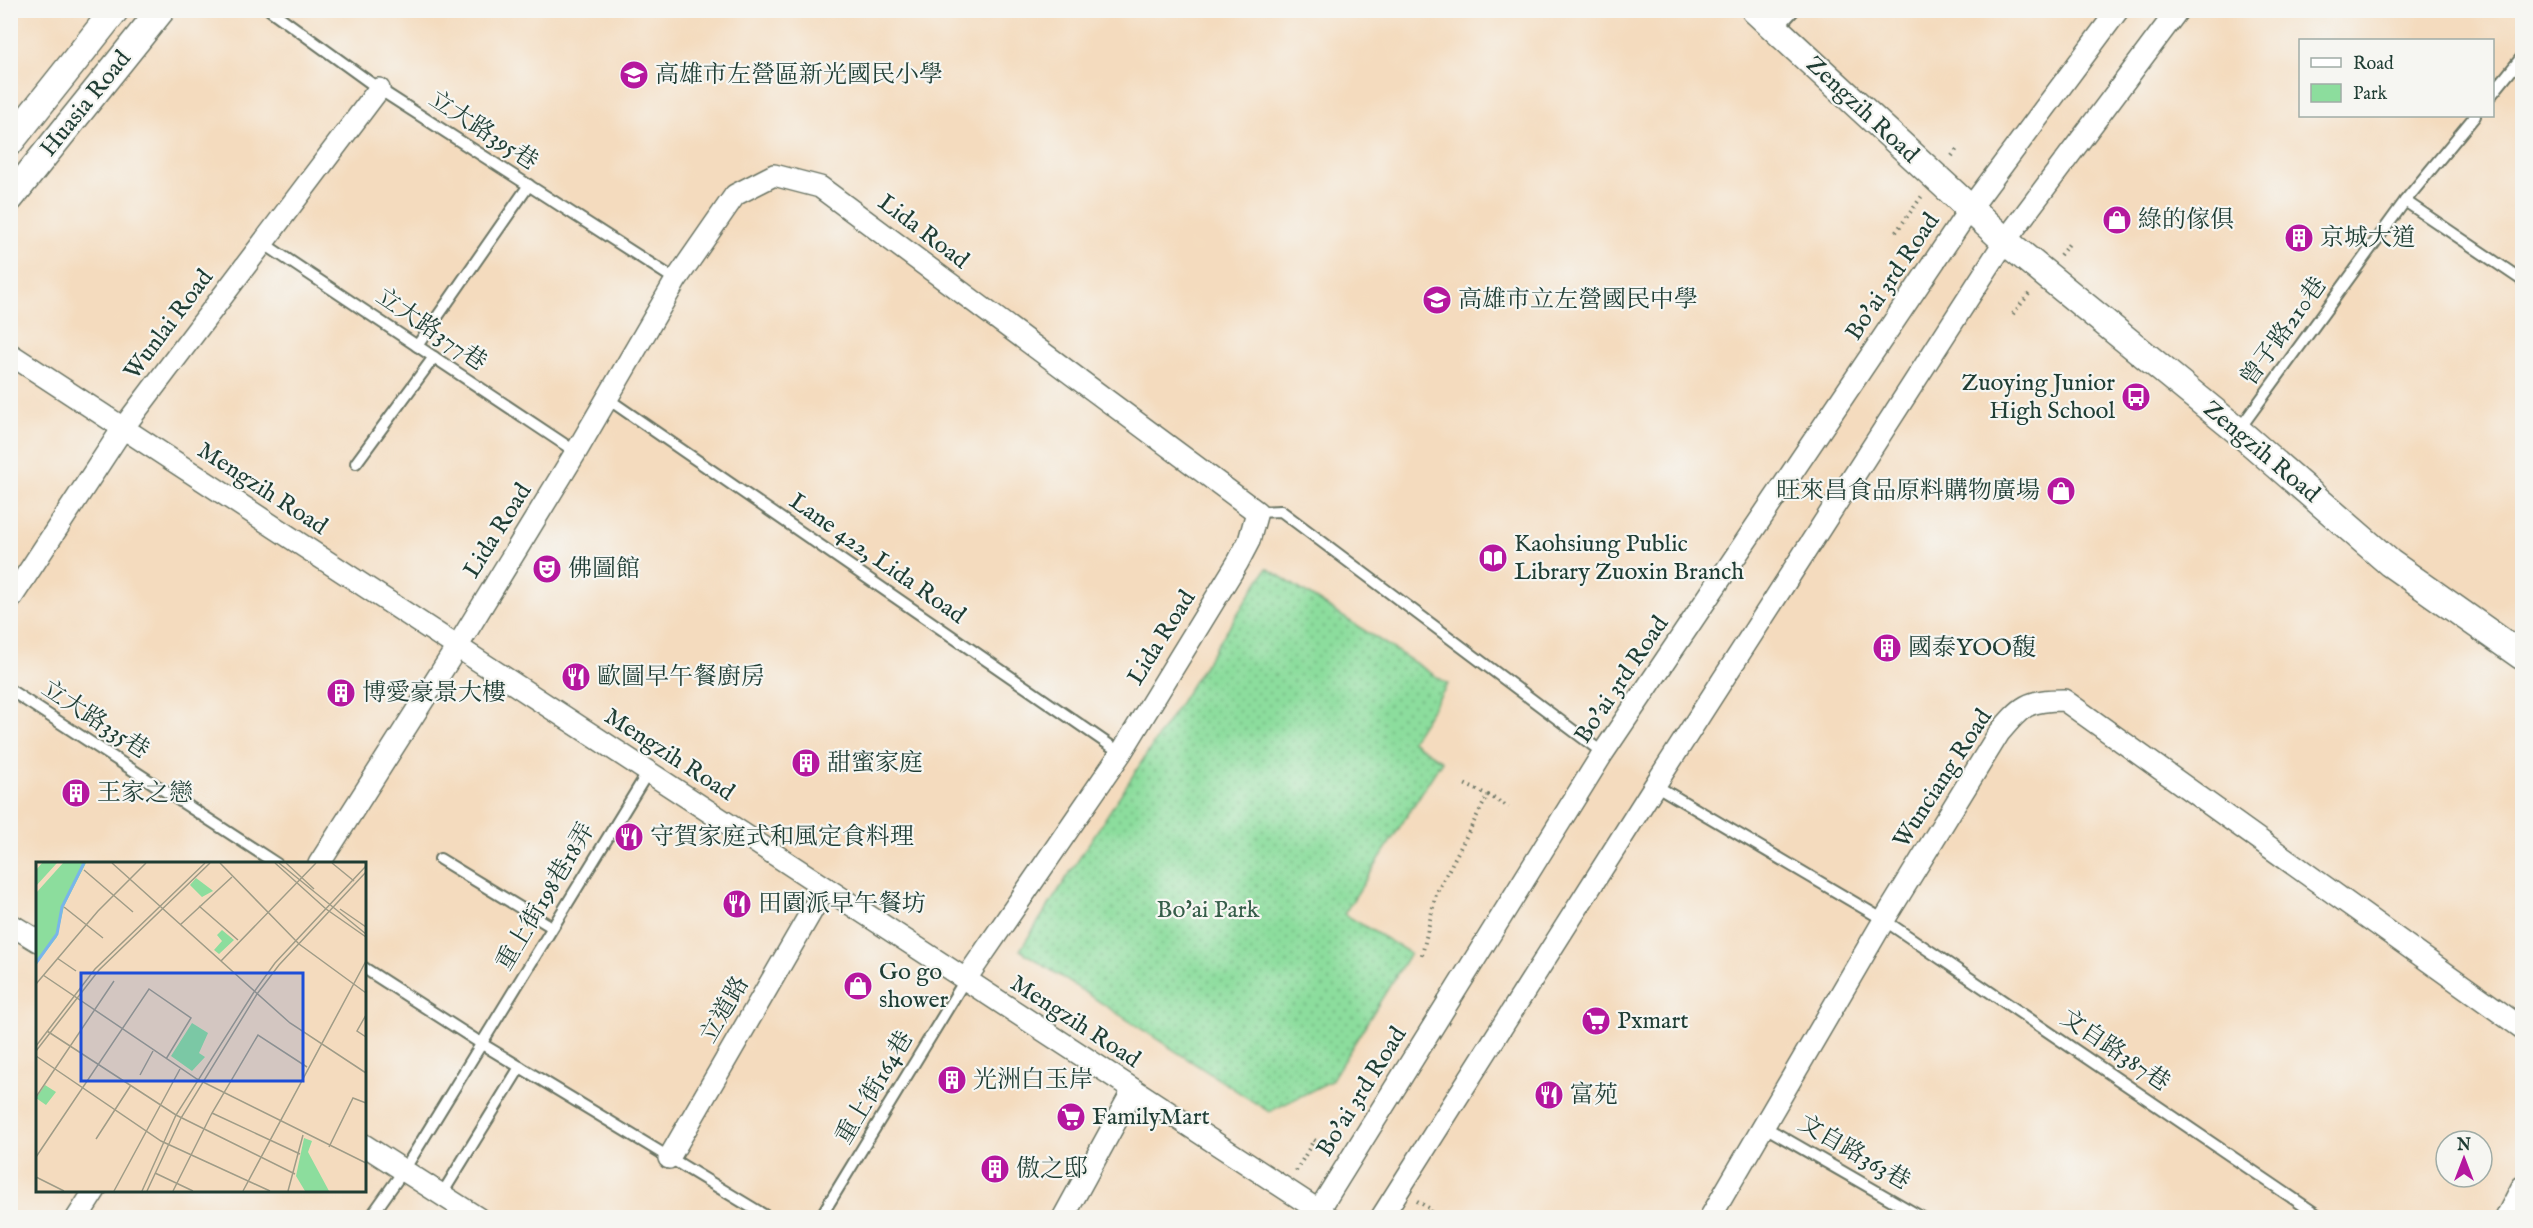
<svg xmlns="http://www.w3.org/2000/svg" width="2533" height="1228" font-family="'IM FELL English','Noto Serif TC',serif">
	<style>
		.green { fill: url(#green-dots); stroke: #568d68; stroke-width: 1.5 }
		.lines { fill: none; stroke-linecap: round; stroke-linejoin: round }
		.service-casing { stroke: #6a7464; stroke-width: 14 }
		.minor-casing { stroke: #6a7464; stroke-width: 24 }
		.tertiary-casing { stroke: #6a7464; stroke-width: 30 }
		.path { stroke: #6a7464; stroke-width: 4; stroke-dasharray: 1.5 4.5; stroke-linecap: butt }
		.service { stroke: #fff; stroke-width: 10 }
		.minor { stroke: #fff; stroke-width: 21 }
		.tertiary { stroke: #fff; stroke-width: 27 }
		.labels { text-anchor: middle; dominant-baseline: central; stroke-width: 4.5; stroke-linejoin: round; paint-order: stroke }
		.poi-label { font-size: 24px; fill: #1f3d34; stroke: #f6f6f2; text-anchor: start }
		.street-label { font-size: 24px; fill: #1f3d34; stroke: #f6f6f2 }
		.park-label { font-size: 24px; fill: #355d49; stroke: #f6f6f2 }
		.inset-river { fill: none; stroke: #78b5ea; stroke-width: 3 }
		.inset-road { fill: none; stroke: #9f9c87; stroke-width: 1.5 }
		.view { fill: #1d4ed8; fill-opacity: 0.15; stroke: #1d4ed8; stroke-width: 3 }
		.inset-edge { fill: none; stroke: #1f3d34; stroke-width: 3 }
	</style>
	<defs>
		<pattern id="green-dots" width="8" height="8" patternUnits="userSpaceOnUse" patternTransform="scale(1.5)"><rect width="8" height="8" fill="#8cdd9d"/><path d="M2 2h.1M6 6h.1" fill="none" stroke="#72b481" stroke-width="1.8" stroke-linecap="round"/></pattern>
	</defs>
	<rect width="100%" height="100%" fill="#f6f6f2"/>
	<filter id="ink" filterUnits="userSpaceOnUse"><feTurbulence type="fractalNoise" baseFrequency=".0167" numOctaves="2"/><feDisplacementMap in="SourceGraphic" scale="12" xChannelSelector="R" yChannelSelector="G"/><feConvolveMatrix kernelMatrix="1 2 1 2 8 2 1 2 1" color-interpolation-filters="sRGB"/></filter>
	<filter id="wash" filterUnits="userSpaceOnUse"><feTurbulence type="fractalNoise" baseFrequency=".008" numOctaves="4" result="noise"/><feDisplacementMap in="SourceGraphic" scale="24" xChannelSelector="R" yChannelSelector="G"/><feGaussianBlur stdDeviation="1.35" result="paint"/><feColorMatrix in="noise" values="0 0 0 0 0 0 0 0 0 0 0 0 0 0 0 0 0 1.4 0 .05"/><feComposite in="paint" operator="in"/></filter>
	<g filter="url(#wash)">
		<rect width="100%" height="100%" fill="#f4dbbe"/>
		<polygon class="green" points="1267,568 1448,684 1411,741 1442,761 1344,914 1410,953 1331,1081 1269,1112 1020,950"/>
	</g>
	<g filter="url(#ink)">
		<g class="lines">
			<g class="service-casing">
				<g id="service">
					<polyline points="270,10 379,89 676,280"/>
					<polyline points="1776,30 1794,10"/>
					<polyline points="2492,94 2522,57"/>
					<polyline points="2405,201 2522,280"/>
					<polyline points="263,243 576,452"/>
					<polyline points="417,346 529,185"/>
					<polyline points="608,399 1121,753"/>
					<polyline points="2238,431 2405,201 2475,116"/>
					<polyline points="356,463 434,357"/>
					<polyline points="1257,512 1281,511 1603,753"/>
					<polyline points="10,690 277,864"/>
					<polyline points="1655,785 1884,920 2322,1218"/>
					<polyline points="440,859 552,927"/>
					<polyline points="364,968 482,1044 769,1218"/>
					<polyline points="1763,1126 1923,1218"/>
					<polyline points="442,1194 520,1067"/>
					<polyline points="370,1218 404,1170 648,772"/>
					<polyline points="820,1218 965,980"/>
				</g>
			</g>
			<g class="minor-casing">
				<g id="minor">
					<polyline points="10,354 1330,1218"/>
					<polyline points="10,600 123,428 379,89"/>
					<polyline points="319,864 457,647 576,452 676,280 735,195 774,175 820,187 1257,512 1249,541 1238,562 1121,753 965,980"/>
					<polyline points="10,924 38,941"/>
					<polyline points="364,1145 478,1218"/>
					<polyline points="669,1158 825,888"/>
					<polyline points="77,1218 95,1190"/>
					<polyline points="1063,1218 1133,1090"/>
					<polyline points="1314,1218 1603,753 1969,210 2118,10"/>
					<polyline points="1381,1218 1655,785 2005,241 2178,10"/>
					<path d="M1710,1218L1884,920L1999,733C2022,706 2027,700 2064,700L2522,1028"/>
					<polyline points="2506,1218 2522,1187"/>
				</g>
			</g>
			<g class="tertiary-casing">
				<g id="tertiary">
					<polyline points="1755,10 2005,241 2238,431 2390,563 2522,656"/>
					<polyline points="10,142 115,10"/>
					<polyline points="10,198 161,10"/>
				</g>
			</g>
			<g class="path">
				<polyline points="1952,156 1957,149"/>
				<polyline points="1896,232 1922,196"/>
				<polyline points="2060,255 2069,244"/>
				<polyline points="2013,314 2029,294"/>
				<polyline points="1488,795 1509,807"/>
				<polyline points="1422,955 1436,894 1488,795 1464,784"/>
				<polyline points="1296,1171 1314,1140 1331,1150"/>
				<polyline points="1417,1201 1432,1210 1428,1218"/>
				<polyline points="1268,1218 1274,1208"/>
			</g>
			<use href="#service" class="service"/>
			<use href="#minor" class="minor"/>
			<use href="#tertiary" class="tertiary"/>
		</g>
	</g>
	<defs>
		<g id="school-disc" transform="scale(1.5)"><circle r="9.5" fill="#b5179e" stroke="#f6f6f2"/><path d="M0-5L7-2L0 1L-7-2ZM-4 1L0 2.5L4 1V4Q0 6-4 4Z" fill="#fff"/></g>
		<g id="shop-disc" transform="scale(1.5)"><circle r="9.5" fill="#b5179e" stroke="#f6f6f2"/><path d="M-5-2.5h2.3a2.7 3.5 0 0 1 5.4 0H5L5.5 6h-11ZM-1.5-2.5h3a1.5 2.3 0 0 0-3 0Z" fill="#fff"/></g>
		<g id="building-disc" transform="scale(1.5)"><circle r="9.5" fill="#b5179e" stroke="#f6f6f2"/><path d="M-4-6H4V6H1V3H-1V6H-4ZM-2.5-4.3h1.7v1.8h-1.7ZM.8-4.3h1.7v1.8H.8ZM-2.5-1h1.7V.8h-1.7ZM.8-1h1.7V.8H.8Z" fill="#fff"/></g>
		<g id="bus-disc" transform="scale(1.5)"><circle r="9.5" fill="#b5179e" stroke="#f6f6f2"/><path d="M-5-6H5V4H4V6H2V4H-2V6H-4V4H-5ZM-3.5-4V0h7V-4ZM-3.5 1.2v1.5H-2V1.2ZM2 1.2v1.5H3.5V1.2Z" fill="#fff"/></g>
		<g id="library-disc" transform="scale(1.5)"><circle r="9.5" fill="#b5179e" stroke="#f6f6f2"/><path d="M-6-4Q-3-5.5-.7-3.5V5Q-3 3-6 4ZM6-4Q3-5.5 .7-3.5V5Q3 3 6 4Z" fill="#fff"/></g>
		<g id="theatre-disc" transform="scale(1.5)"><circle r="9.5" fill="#b5179e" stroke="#f6f6f2"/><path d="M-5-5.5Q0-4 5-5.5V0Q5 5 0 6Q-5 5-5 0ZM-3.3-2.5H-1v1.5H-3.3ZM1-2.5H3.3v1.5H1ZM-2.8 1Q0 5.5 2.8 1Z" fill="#fff"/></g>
		<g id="restaurant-disc" transform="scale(1.5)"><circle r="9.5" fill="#b5179e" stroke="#f6f6f2"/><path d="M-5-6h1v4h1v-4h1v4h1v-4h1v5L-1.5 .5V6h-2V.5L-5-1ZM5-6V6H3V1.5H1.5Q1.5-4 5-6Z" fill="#fff"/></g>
		<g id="supermarket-disc" transform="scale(1.5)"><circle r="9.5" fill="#b5179e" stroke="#f6f6f2"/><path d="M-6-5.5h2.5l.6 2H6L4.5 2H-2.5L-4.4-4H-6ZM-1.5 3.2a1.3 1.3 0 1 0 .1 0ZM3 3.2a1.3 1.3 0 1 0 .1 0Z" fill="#fff"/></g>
	</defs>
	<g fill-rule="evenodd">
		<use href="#school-disc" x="634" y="75"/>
		<use href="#shop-disc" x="2117" y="220"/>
		<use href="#building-disc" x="2299" y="238"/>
		<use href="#school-disc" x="1437" y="300"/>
		<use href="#bus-disc" x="2136" y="397"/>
		<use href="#shop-disc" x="2061" y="491"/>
		<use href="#library-disc" x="1493" y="558"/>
		<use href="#theatre-disc" x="547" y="569"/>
		<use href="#building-disc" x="1887" y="648"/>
		<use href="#restaurant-disc" x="576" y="677"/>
		<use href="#building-disc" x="341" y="693"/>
		<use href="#building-disc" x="806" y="763"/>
		<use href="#building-disc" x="76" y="793"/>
		<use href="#restaurant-disc" x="629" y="837"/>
		<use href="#restaurant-disc" x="737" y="904"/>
		<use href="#shop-disc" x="858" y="986"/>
		<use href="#supermarket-disc" x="1596" y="1021"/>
		<use href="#building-disc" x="952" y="1080"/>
		<use href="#restaurant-disc" x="1549" y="1095"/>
		<use href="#supermarket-disc" x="1071" y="1117"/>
		<use href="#building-disc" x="995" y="1169"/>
	</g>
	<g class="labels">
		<g class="poi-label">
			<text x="655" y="75">高雄市左營區新光國民小學</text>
			<text x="2138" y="220">綠的傢俱</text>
			<text x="2320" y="238">京城大道</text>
			<text x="1458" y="300">高雄市立左營國民中學</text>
			<text x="2115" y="383" text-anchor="end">Zuoying Junior<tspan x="2115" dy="28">High School</tspan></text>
			<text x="2040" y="491" text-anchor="end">旺來昌食品原料購物廣場</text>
			<text x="1514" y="544">Kaohsiung Public<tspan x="1514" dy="28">Library Zuoxin Branch</tspan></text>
			<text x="568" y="569">佛圖館</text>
			<text x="1908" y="648">國泰YOO馥</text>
			<text x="597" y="677">歐圖早午餐廚房</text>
			<text x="362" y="693">博愛豪景大樓</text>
			<text x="827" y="763">甜蜜家庭</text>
			<text x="97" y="793">王家之戀</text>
			<text x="650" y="837">守賀家庭式和風定食料理</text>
			<text x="758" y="904">田園派早午餐坊</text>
			<text x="879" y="972">Go go<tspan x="879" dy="28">shower</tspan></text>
			<text x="1617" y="1021">Pxmart</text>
			<text x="973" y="1080">光洲白玉岸</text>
			<text x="1570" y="1095">富苑</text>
			<text x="1092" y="1117">FamilyMart</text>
			<text x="1016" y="1169">傲之邸</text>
		</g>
		<g class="street-label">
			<text transform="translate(86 104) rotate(-51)">Huasia Road</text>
			<text transform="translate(1862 110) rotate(43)">Zengzih Road</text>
			<text transform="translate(483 131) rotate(33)">立大路395巷</text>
			<text transform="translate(923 232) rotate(37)">Lida Road</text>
			<text transform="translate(1893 277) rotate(-56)">Bo'ai 3rd Road</text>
			<text transform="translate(169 325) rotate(-53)">Wunlai Road</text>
			<text transform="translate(431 330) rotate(34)">立大路377巷</text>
			<text transform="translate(2284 332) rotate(-54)">曾子路210巷</text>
			<text transform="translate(2261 452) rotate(40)">Zengzih Road</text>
			<text transform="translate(262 489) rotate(33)">Mengzih Road</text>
			<text transform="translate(498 531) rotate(-58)">Lida Road</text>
			<text transform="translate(877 559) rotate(35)">Lane 422, Lida Road</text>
			<text transform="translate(1162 638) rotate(-58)">Lida Road</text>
			<text transform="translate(1622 680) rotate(-56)">Bo'ai 3rd Road</text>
			<text transform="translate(95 720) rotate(33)">立大路335巷</text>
			<text transform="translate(669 755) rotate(33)">Mengzih Road</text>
			<text transform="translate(1943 779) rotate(-57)">Wunciang Road</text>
			<text transform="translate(546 897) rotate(-59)">重上街198巷18弄</text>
			<text transform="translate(725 1010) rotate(-60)">立道路</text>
			<text transform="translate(1075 1022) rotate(33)">Mengzih Road</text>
			<text transform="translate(2115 1051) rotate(34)">文自路387巷</text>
			<text transform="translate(875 1088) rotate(-59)">重上街164巷</text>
			<text transform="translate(1362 1092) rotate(-58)">Bo'ai 3rd Road</text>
			<text transform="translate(1854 1153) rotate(30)">文自路363巷</text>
		</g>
		<g class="park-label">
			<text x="1208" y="910">Bo'ai Park</text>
		</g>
	</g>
	<g transform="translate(36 862)">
		<rect width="330" height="330" fill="#f4dbbe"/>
		<path d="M6,1H21L0,24V8ZM27,1H50L28,44L21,75L0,102V31ZM160,16L176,28L177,29L166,35L154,23ZM186,68L198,78L183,92L178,88L186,79L181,73ZM156,161L172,171L163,191L169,195L156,209L135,194ZM9,223L20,230L10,243L0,236ZM268,276L276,279L272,290L293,329H269L260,314Z" fill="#8cdd9d"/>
		<path class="inset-river" d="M0,101L21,72L26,45L48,1"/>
		<path class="inset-road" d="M76,1L254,161L330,211M184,1L263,82L330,131M239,1L290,47L330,75M243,1L330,72M250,1L278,27M296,1L318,19M48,8L97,50M163,44L202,78M28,45L67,76M304,47L330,65M144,63L196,15M21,96L40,109M185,99L280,1M7,113L161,217L330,301M0,122L62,49L110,1M330,153L321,169L330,175M11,169L140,253L259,312M0,184L59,107L169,1M0,189L63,108L174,1M0,194L125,279L234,329M104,213L117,189M0,235L78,119M176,251L264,292M60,277L95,223M293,285L317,236L330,241M0,295L113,127L155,156L130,197M119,311L157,329M0,315L28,329M78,329L144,207M106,329L140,253L218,130L239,101L330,4M111,329L145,256L221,132L243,103L330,10M137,329L176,251L222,173L271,205M207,329L330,99M252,329L267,273"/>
		<path class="view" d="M45,111H267V219H45Z"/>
		<rect width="330" height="330" class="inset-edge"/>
	</g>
	<rect width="2533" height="1228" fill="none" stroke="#f6f6f2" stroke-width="36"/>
	<rect x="2299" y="39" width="195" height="78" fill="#f6f6f2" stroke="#a0aca6" stroke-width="1.5"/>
	<rect x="2311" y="58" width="30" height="9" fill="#ffffff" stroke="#a0aca6" stroke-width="1.5"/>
	<text x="2353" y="69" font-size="18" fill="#1f3d34">Road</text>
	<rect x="2311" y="84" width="30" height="18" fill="#8cdd9d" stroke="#a0aca6" stroke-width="1.5"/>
	<text x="2353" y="99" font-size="18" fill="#1f3d34">Park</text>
	<g transform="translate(2464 1159)"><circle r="28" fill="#f6f6f2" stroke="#a0aca6" stroke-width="1.5"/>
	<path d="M0-4.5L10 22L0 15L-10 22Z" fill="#b5179e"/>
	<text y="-9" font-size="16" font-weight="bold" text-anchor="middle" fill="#1f3d34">N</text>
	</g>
</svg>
